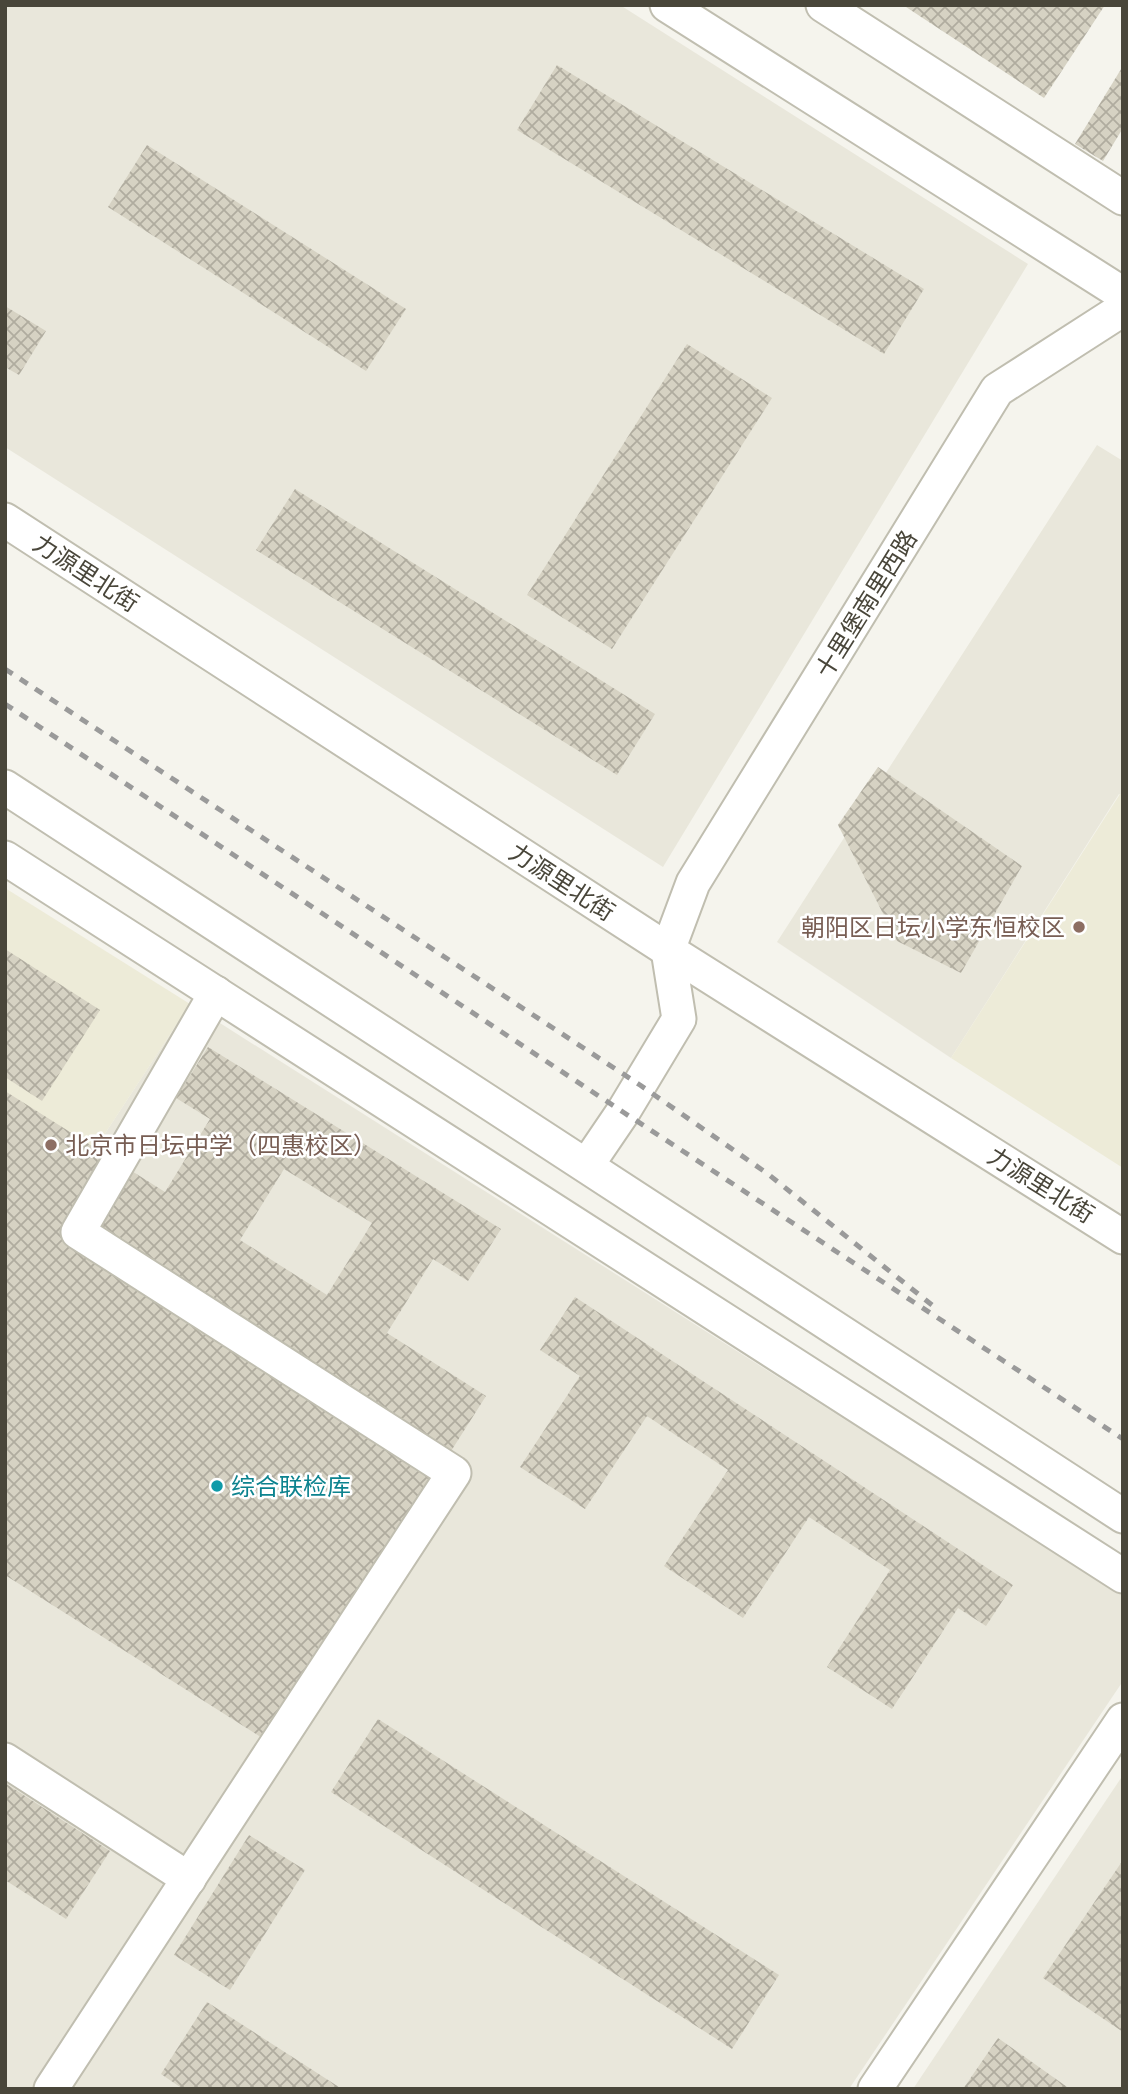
<svg xmlns="http://www.w3.org/2000/svg" width="1128" height="2094" font-family="'Asap Condensed','Noto Sans SC',sans-serif">
	<style>
		.residential { fill: #e9e7db }
		.education { fill: #edebd8 }
		.building { fill: url(#building-cross-hatch); fill-rule: evenodd }
		.lines { fill: none; stroke-linecap: round; stroke-linejoin: round }
		.minor-casing { stroke: #c0beb0; stroke-width: 37 }
		.minor { stroke: #fff; stroke-width: 33 }
		.rail { stroke: #9a9a9a; stroke-width: 5; stroke-dasharray: 9 9; stroke-linecap: butt }
		.education-dot { fill: #8d6e63; stroke: #fff; stroke-width: 2.5 }
		.culture-dot { fill: #0f9aa8; stroke: #fff; stroke-width: 2.5 }
		.labels { text-anchor: middle; dominant-baseline: central; stroke-width: 5; stroke-linejoin: round; paint-order: stroke }
		.street-label { font-size: 24px; fill: #49463a; stroke: #fff }
		.education-label { font-size: 24px; fill: #785e54; stroke: #fff; text-anchor: end }
		.culture-label { font-size: 24px; fill: #0d838f; stroke: #fff; text-anchor: start }
	</style>
	<defs>
		<pattern id="building-cross-hatch" width="8" height="8" patternUnits="userSpaceOnUse" patternTransform="scale(1.75)"><rect width="8" height="8" fill="#d6d2c3"/><path d="M0 0l8 8M0 8l8-8" fill="none" stroke="#b0ac9f"/></pattern>
	</defs>
	<rect width="100%" height="100%" fill="#f5f4ed"/>
	<g class="residential">
		<polygon points="5,5 620,5 1028,264 663,867 5,447"/>
		<polygon points="1097,445 1123,461 1123,796 1119,794 951,1058 777,942"/>
		<polygon points="190,1004 1123,1596 1123,1681 849,2089 5,2089 5,1286"/>
		<polygon points="1123,1775 1123,2089 913,2089"/>
	</g>
	<g class="education">
		<polygon points="1120,794 1123,796 1123,1168 951,1058"/>
		<polygon points="5,888 190,1004 5,1286"/>
	</g>
	<g class="building">
		<polygon points="903,5 1105,5 1044,98"/>
		<polygon points="557,65 924,289 884,354 517,130"/>
		<polygon points="1123,66 1123,128 1103,161 1075,144"/>
		<polygon points="147,145 406,309 366,371 108,207"/>
		<polygon points="5,306 46,331 19,375 5,367"/>
		<polygon points="687,344 772,398 612,649 527,595"/>
		<polygon points="295,489 655,714 617,775 256,550"/>
		<polygon points="878,767 1022,866 961,973 897,941 838,825"/>
		<polygon points="5,949 100,1010 42,1101 5,1077"/>
		<path d="M208,1047L501,1229L468,1281L433,1259L387,1333L486,1396L267,1741L5,1575V1091L165,1192L210,1119L176,1098ZM284,1169L372,1223L327,1295L240,1240Z"/>
		<polygon points="575,1297 1013,1585 986,1626 958,1608 892,1709 827,1667 890,1570 809,1517 743,1618 664,1566 728,1470 647,1416 585,1509 520,1467 580,1376 540,1350"/>
		<polygon points="378,1719 779,1975 732,2049 331,1792"/>
		<polygon points="5,1783 110,1851 66,1919 5,1880"/>
		<polygon points="249,1835 305,1870 230,1990 174,1955"/>
		<polygon points="1123,1860 1123,2032 1043,1978"/>
		<polygon points="207,2002 342,2089 183,2089 161,2074"/>
		<polygon points="998,2038 1070,2089 963,2089"/>
	</g>
	<g class="lines">
		<g class="minor-casing">
			<g id="minor">
				<polyline points="667,5 1123,294"/>
				<polyline points="823,5 1123,198"/>
				<polyline points="5,520 668,950 1123,1237"/>
				<polyline points="5,787 1123,1516"/>
				<polyline points="5,858 1123,1576"/>
				<polyline points="587,1165 623,1112 679,1019 668,950 693,883 997,390 1123,309"/>
				<polyline points="5,1760 189,1879"/>
				<polyline points="51,2089 454,1473 78,1232 216,993"/>
				<polyline points="875,2089 1123,1720"/>
			</g>
		</g>
		<use href="#minor" class="minor"/>
		<g class="rail">
			<polyline points="5,669 640,1085 768,1174 932,1305"/>
			<polyline points="5,704 623,1112 1123,1439"/>
		</g>
	</g>
	<g class="education-dot">
		<circle cx="1079" cy="927" r="7"/>
		<circle cx="51" cy="1145" r="7"/>
	</g>
	<circle class="culture-dot" cx="217" cy="1486" r="7"/>
	<g class="labels">
		<g class="street-label">
			<text transform="translate(86 573) rotate(33)">力源里北街</text>
			<text transform="translate(866 604) rotate(-58)">十里堡南里西路</text>
			<text transform="translate(562 882) rotate(33)">力源里北街</text>
			<text transform="translate(1041 1185) rotate(32)">力源里北街</text>
		</g>
		<g class="education-label">
			<text x="1065" y="927">朝阳区日坛小学东恒校区</text>
			<text x="65" y="1145" text-anchor="start">北京市日坛中学（四惠校区）</text>
		</g>
		<g class="culture-label">
			<text x="231" y="1486">综合联检库</text>
		</g>
	</g>
	<rect width="1128" height="2094" fill="none" stroke="#49463a" stroke-width="14"/>
</svg>
